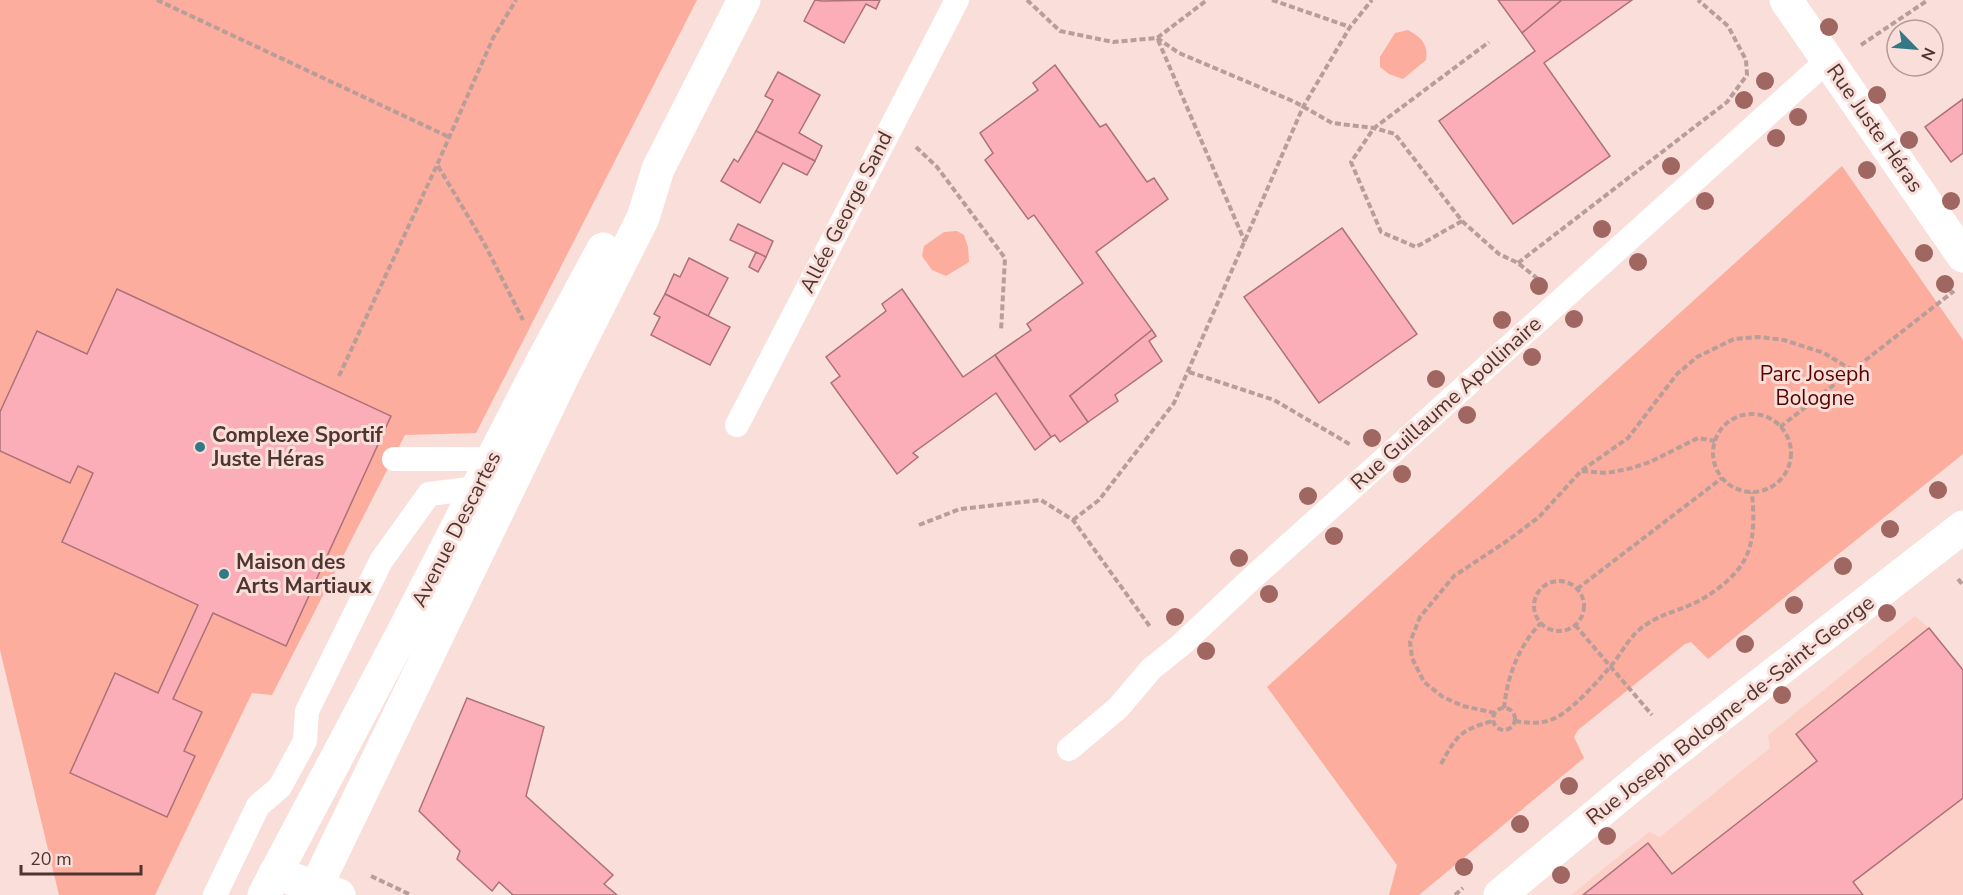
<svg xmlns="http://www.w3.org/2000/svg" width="1963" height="895" font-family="'Nunito Sans',sans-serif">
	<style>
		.built { fill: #fcd0c7 }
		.green { fill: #fdad9e }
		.building { fill: #fcaeb8; stroke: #ac7179; stroke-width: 1.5 }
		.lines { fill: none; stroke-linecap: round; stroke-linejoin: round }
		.path { stroke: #b89d98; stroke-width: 4; stroke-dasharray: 6 3; stroke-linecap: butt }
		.service { stroke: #fff; stroke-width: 24 }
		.minor { stroke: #fff; stroke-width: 33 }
		.primary { stroke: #fff; stroke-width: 33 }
		.tree { fill: #a06662 }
		.poi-dot { fill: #327885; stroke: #f9ded9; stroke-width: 2 }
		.labels { text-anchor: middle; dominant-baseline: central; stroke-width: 6; stroke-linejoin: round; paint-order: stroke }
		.street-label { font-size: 21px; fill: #4f3530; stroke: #f9ded9 }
		.park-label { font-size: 21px; fill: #570300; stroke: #f9ded9 }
		.poi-label { font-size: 21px; font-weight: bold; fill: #4f3530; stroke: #f9ded9; text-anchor: start }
	</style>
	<rect width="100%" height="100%" fill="#f9ded9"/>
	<polygon class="built" points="1915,616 1929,628 1963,670 1963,895 1571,895 1649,832 1660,837 1770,748 1768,735"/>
	<g class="green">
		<polygon points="0,0 697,0 476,433 405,435 272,695 252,693 155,895 59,895 0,650"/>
		<path d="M1408,30C1422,38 1428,44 1426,60L1403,79L1389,74L1380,67V57L1395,33Z"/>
		<polygon points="1842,166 1963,340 1963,454 1708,659 1691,642 1685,644 1578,730 1574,737 1584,758 1419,895 1389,895 1397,865 1267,687"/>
		<polygon points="957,231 964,235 968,247 969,262 946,276 932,270 922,256 924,246 944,232"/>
	</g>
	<g class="building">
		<polygon points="815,0 822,1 880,0 876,9 866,4 844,43 804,21"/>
		<polygon points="1498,0 1562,0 1522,33"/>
		<polygon points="1562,0 1632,0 1544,63 1610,156 1513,224 1439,121 1535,51 1522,33"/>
		<polygon points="1055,65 1100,127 1106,124 1147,182 1154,178 1168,199 1096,252 1152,330 1070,396 1088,422 1060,442 1055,435 1051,437 995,355 1031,330 1027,324 1083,283 1034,215 1028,219 985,160 993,153 980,133 1038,90 1033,83"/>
		<polygon points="778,72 820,95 799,133 822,146 815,161 756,131 773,100 765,96"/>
		<polygon points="1963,99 1963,153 1951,162 1925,127"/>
		<polygon points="756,131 815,161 807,175 783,163 760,203 721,181 734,159 738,162"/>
		<polygon points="738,224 773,241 766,257 730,240"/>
		<polygon points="1342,228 1417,334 1319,403 1244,297"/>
		<polygon points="756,252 766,257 758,272 749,267"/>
		<polygon points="689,258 728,278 708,316 665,294 674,274 680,277"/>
		<polygon points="117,289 391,416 286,646 213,613 173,699 202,712 184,751 195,756 167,817 70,773 115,673 158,693 198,605 62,542 93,473 78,466 70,483 0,451 0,412 37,331 87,354"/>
		<polygon points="902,289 963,377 995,355 1051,437 1035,450 996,393 913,453 918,457 897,474 831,383 840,376 826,357 886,311 882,304"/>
		<polygon points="665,294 730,327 710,365 651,335 660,317 654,314"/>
		<polygon points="1152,330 1156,336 1149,341 1162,361 1115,395 1118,401 1088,422 1070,396"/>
		<polygon points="1929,628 1963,670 1963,798 1853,882 1863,895 1583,895 1648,843 1672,874 1817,761 1796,734"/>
		<polygon points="467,698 544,727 526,796 613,875 604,884 617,895 513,895 499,882 492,891 457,859 460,851 419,811"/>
	</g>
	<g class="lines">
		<g class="path">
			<polyline points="157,0 449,137"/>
			<polyline points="1027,0 1060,31 1113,42 1157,38 1207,0"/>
			<polyline points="1272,0 1350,27"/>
			<polyline points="1157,38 1179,53 1295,102 1332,123 1374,128 1395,134 1462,221 1499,254 1518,263 1538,279"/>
			<polyline points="1158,40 1245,242"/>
			<polyline points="1861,45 1928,0"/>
			<polyline points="916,147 937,167 1005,258 1001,331"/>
			<polyline points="438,166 484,243 523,320"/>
			<polyline points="1462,221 1416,247 1381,232 1351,162 1374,128 1489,42"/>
			<polyline points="1518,263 1727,102 1747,75 1746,60 1728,26 1698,0"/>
			<polyline points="1189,372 1274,400 1351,445"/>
			<polyline points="339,376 437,165 493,38 516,0"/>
			<circle cx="1752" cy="453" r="39"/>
			<polyline points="1780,427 1954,291"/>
			<polyline points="1582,471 1607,473 1632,468 1650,462 1698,438 1715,441"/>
			<polyline points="1073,520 1099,500 1174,403 1303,107 1350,27 1372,0"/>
			<polyline points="919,525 960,509 1041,500 1073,520 1151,628"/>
			<polyline points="1958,579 1963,585"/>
			<circle cx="1559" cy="606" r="25"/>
			<polyline points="1577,589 1722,478"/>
			<polyline points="1575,625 1652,715"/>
			<circle cx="1504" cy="719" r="11"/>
			<path d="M1504,708C1507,677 1519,645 1541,623"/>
			<polyline points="1495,713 1463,706 1443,697 1424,682 1412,658 1410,642 1420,617 1454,576 1507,541 1539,517 1581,471 1628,438 1677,374 1697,357 1734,339 1759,337 1784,340 1824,353 1852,370"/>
			<path d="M1515,721C1531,724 1545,724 1559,716C1577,705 1602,677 1615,661C1623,650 1630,637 1640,629C1660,614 1669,614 1690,605C1707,598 1729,582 1740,567C1756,545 1754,517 1752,492"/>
			<path d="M1441,764C1457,735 1460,730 1493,721"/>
			<polyline points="371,876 411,895"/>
			<polyline points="1455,895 1463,888"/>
		</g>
		<g class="service">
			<polyline points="737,425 957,0"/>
			<polyline points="394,459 492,459"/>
			<polyline points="1069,749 1118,708 1151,669 1181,645 1250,580 1828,60"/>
			<polyline points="215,895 258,806 280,787 305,741 307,711 381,561 429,494 477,488"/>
		</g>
		<g class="minor">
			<polyline points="1786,0 1963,256"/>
			<polyline points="275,873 339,895"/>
			<polyline points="1500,895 1653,768 1963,527"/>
		</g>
		<g class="primary">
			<polyline points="264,895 400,638 542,362 603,249"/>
			<polyline points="312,895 564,374 643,218 658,169 744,0"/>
		</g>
	</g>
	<g class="tree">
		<circle cx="1829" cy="27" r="9"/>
		<circle cx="1765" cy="81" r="9"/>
		<circle cx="1877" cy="95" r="9"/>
		<circle cx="1744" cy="100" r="9"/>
		<circle cx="1798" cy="117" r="9"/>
		<circle cx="1776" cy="138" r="9"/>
		<circle cx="1909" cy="140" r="9"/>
		<circle cx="1671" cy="166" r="9"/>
		<circle cx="1867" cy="170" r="9"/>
		<circle cx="1705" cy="201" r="9"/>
		<circle cx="1951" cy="201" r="9"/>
		<circle cx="1602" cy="229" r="9"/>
		<circle cx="1924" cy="253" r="9"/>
		<circle cx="1638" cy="262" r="9"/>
		<circle cx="1945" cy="284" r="9"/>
		<circle cx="1539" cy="286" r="9"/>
		<circle cx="1574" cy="319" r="9"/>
		<circle cx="1502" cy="320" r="9"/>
		<circle cx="1532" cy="357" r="9"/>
		<circle cx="1436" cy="379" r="9"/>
		<circle cx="1467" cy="415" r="9"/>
		<circle cx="1372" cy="438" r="9"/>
		<circle cx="1402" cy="474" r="9"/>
		<circle cx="1938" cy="490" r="9"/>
		<circle cx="1308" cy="496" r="9"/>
		<circle cx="1890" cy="529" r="9"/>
		<circle cx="1334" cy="536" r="9"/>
		<circle cx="1239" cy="558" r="9"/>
		<circle cx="1843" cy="566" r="9"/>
		<circle cx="1269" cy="594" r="9"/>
		<circle cx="1794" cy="605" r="9"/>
		<circle cx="1887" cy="613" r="9"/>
		<circle cx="1175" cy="617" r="9"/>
		<circle cx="1745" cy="644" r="9"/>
		<circle cx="1206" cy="651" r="9"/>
		<circle cx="1782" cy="695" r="9"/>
		<circle cx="1569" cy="786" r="9"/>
		<circle cx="1520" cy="824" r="9"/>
		<circle cx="1607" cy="836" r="9"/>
		<circle cx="1464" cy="867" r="9"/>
		<circle cx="1561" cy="875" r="9"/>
	</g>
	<g class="poi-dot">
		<circle cx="200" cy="447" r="6"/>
		<circle cx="224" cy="574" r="6"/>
	</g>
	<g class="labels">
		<g class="street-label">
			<text transform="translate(1875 128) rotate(55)">Rue Juste Héras</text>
			<text transform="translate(846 212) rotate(-63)">Allée George Sand</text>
			<text transform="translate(1446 403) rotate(-42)">Rue Guillaume Apollinaire</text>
			<text transform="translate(456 529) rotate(-63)">Avenue Descartes</text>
			<text transform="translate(1730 710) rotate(-38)">Rue Joseph Bologne-de-Saint-George</text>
		</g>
		<g class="park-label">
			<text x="1815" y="374">Parc Joseph<tspan x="1815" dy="24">Bologne</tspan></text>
		</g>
		<g class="poi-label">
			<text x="212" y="435">Complexe Sportif<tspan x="212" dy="24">Juste Héras</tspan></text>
			<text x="236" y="562">Maison des<tspan x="236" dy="24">Arts Martiaux</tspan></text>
		</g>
	</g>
	<g transform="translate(1915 48) rotate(115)"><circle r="28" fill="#f9ded9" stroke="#b59a95" stroke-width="1.5"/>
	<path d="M0-4.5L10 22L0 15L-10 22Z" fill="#327885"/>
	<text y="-9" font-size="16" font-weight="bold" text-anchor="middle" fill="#4f3530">N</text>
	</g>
	<path d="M21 865v9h120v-9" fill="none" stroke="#4f3530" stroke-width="3"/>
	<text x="30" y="865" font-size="18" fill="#4f3530" stroke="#f9ded9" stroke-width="4.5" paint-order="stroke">20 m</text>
</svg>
